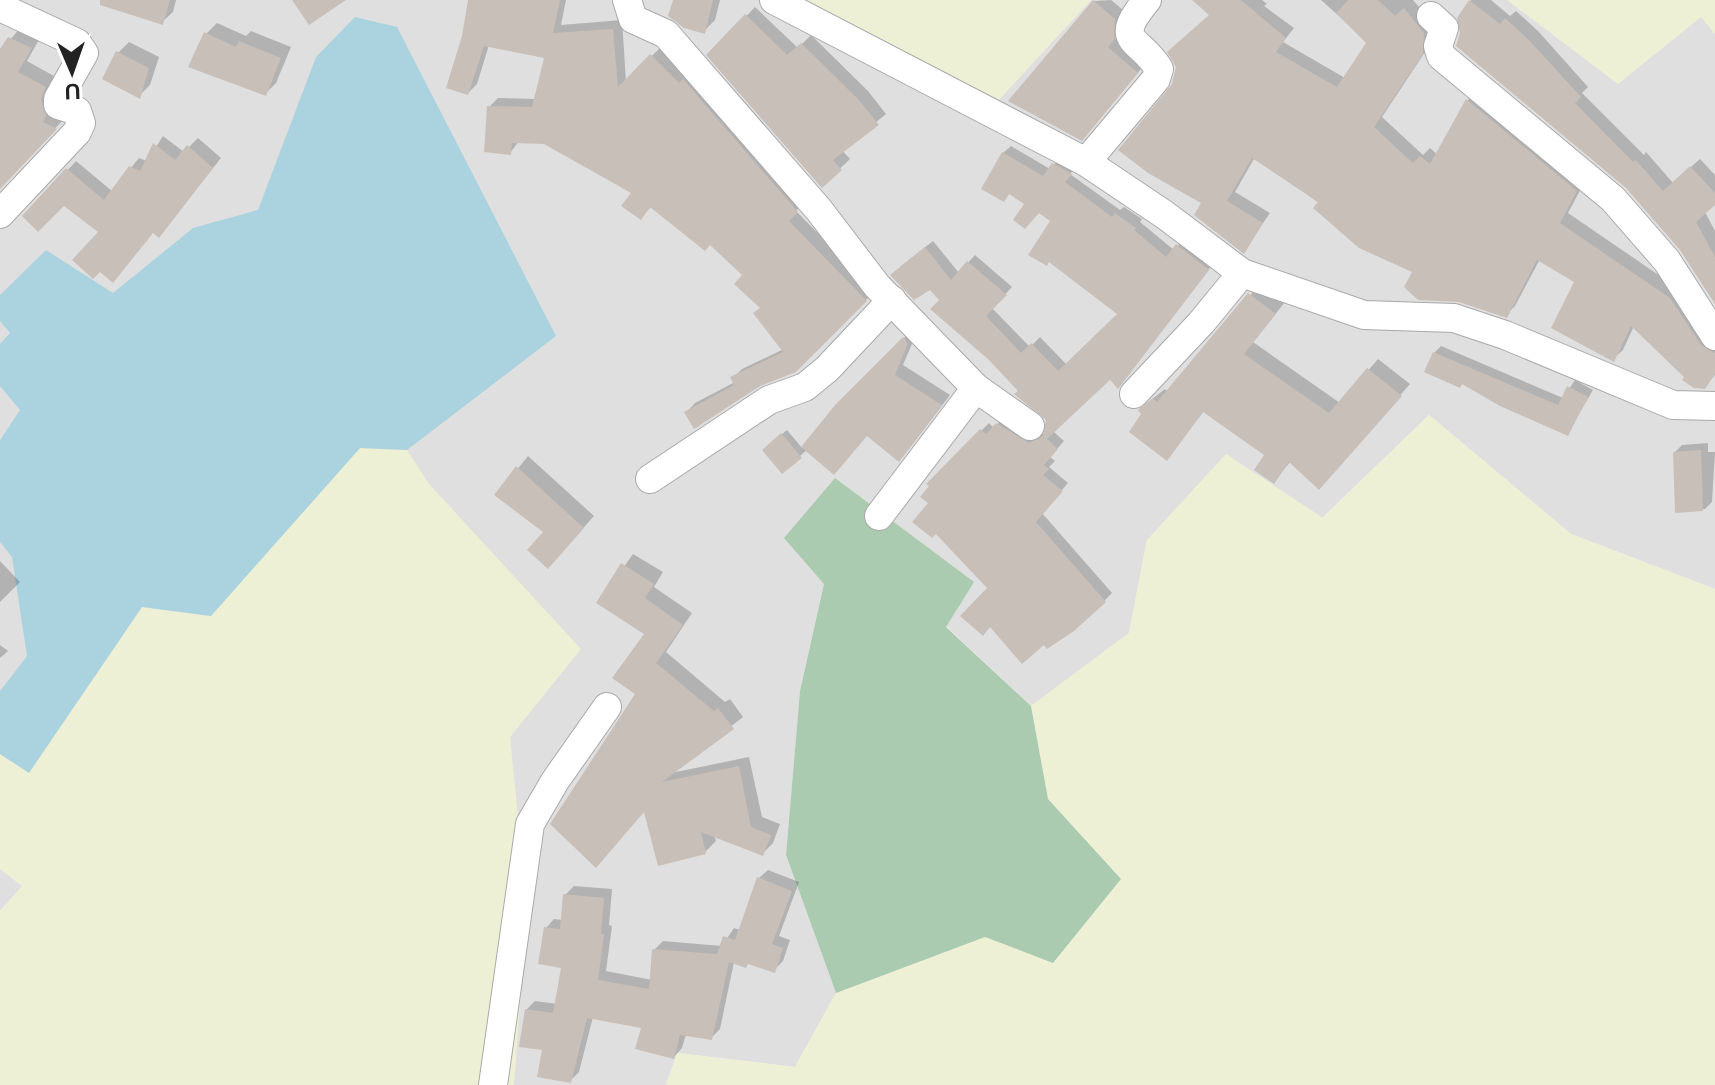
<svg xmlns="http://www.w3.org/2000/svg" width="1715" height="1085" font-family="Helvetica,sans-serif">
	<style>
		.residential { fill: #e0dfdf }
		.farmland { fill: #eef0d5 }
		.cemetery { fill: #aacbaf }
		.water { fill: #aad3df }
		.shadow { fill: #0003 }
		.building { fill: #c7bfb8 }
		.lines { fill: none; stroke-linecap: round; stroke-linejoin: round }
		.minor-casing { stroke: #a9a9a9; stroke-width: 30 }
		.minor { stroke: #fff; stroke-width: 28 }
	</style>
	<rect width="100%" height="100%" fill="#f2efe9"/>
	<polygon class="residential" points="0,0 804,0 996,102 1091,0 1715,0 1715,589 1571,534 1429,415 1322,518 1147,540 1129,633 1031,706 946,626 973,582 824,584 800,691 786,855 836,993 795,1067 678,1053 666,1085 0,1085"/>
	<g class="farmland">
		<polygon points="804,0 1091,0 996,103"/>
		<polygon points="1507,0 1715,0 1715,34 1701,17 1618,84"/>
		<polygon points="1429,415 1571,534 1715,589 1715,1085 666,1085 677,1053 795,1067 836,993 985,937 1053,963 1121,879 1048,799 1031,706 1129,633 1147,540 1226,454 1323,518"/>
		<polygon points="360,448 407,450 429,484 581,649 510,737 527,907 514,1085 0,1085 0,911 22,886 0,869 0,754 29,772 142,607 211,616"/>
	</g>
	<polygon class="cemetery" points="835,478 974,582 946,627 1031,706 1048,799 1121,879 1053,963 985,937 836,993 786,855 800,691 824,584 784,538"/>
	<polygon class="water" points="355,17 397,27 556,336 407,450 360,448 211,616 142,607 29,773 0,754 0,691 27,656 12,557 0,542 0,440 20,410 0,386 0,344 10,333 0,321 0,295 46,250 113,293 193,228 258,210 316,57"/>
	<g class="shadow">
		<polygon points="118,0 176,0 173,12 162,22"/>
		<polygon points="470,0 566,0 561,25 622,20 626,81 661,47 805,201 796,211 875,291 795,370 687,412 695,403 735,382 733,378 742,369 784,349 745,274 711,243 652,206 641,217 633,193 545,142 519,141 510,153 489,107 498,98 536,99 546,56 489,45 477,84 468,93 464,36"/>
		<polygon points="675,0 720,0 715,20 704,31"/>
		<polygon points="1111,0 1123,10 1122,30 1115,38 1145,64 1090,130 1011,101 1095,1"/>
		<polygon points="1198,0 1262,0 1267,4 1264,6 1294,28 1283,42 1345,78 1369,43 1321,0 1413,0 1433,23 1431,43 1382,117 1423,155 1430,148 1438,155 1468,100 1477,91 1585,181 1568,213 1679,289 1715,341 1715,375 1704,387 1687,377 1634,326 1623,350 1613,359 1576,281 1540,259 1515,306 1506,315 1415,272 1255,157 1235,192 1270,213 1244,251 1174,85 1211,14"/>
		<polygon points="1471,0 1491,0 1510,16 1516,11 1538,31 1588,87 1582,93 1644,155 1646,152 1673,183 1700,159 1715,175 1715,202 1705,212 1715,231 1715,301 1682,249 1627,186 1462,33 1459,18"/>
		<polygon points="755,7 798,48 811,35 868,91 886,114 842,150 850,159 823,185 709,55"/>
		<polygon points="217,23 246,36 251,31 291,47 276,83 265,94 206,34"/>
		<polygon points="20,28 40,38 27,61 54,76 50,88 65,118 0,187 0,52"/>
		<polygon points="129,42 159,57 150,85 139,96 118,53"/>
		<polygon points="163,136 184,152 198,138 221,158 167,226 154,232 100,270 101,232 64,203 25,216 76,161 112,191 139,158 147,161"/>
		<polygon points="1011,146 1050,169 1061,157 1077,166 1070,174 1120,210 1124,207 1142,219 1140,222 1174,250 1185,238 1215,261 1125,379 1110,377 1053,431 1064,441 1050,457 1055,461 1049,467 1068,483 1042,513 1112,593 1104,601 989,588 930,502 929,483 989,423 994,428 1005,416 1038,436 1046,433 1048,419 930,287 900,267 933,241 959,273 975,255 1012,287 992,308 1030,347 1040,337 1067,365 1119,314 1053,220 1011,192 1004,199 1003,153"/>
		<polygon points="1260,284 1285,302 1253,342 1340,403 1378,359 1410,384 1329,477 1291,461 1273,482 1267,455 1204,411 1167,458 1151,400 1165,389 1168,392"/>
		<polygon points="913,329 917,332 903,365 950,395 908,450 868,434 807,450 782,471 769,445 787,430 802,448 837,406"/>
		<polygon points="1441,346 1563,398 1575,380 1593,390 1567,434 1463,383 1434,353"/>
		<polygon points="1708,443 1708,452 1715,452 1712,502 1705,509 1677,510 1675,452 1682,445"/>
		<polygon points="528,456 594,516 559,555 546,531 497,494"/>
		<polygon points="633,554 663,572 654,587 692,613 666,652 725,702 730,699 743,717 671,773 749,757 762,817 780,824 773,843 762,854 714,835 716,841 705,852 660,864 637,694 647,633 598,603"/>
		<polygon points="0,561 20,582 0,602"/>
		<polygon points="0,645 8,651 0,658"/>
		<polygon points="768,870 799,882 779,936 790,940 783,961 774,970 750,962 734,962 720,1029 711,1038 686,1034 682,1048 674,1057 643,1027 593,1017 579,1072 570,1081 544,1049 526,1010 535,1001 557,1004 564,966 546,928 554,919 563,920 565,895 574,886 612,889 609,925 612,926 606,971 652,980 654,950 663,941 722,946 734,928 740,930 759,878"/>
	</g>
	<g class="building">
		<polygon points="100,0 170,0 163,25 100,5"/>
		<polygon points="292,0 346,0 309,25"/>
		<polygon points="468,0 560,0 553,33 613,29 618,87 650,54 679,83 683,79 798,212 789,221 867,301 796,372 760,386 694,429 684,412 734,385 730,377 783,352 753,313 760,308 734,284 742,275 710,245 705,251 650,207 641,220 621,206 631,193 544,144 512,143 511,155 484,152 487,106 532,107 544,58 484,46 468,95 446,88 462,36"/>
		<polygon points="673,0 713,0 705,34 684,28 668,16"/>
		<polygon points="1093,0 1115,19 1114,40 1108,47 1138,73 1082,141 1008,101"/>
		<polygon points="1192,0 1241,0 1286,38 1276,52 1337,87 1366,43 1336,13 1348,0 1378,0 1395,16 1404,8 1424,33 1423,54 1374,127 1413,163 1420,156 1430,164 1466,99 1577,191 1560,223 1670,298 1701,345 1715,353 1715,374 1705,389 1694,388 1682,380 1684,377 1631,326 1614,362 1551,328 1574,282 1537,260 1507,318 1459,302 1418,300 1404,287 1412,272 1359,248 1313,208 1318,202 1252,158 1227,201 1263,223 1244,254 1194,215 1201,203 1148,173 1118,150 1172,84 1176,67 1167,52 1209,15"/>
		<polygon points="1469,0 1500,24 1505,18 1529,40 1581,97 1575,103 1633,162 1636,160 1663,191 1690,166 1715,193 1715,205 1696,222 1715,257 1715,304 1680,250 1626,188 1456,46 1460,33 1457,18"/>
		<polygon points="745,14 787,55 801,43 859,100 879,125 833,160 842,170 822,188 706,55"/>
		<polygon points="204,32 236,47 239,41 281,58 266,96 188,67"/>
		<polygon points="8,37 32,48 18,72 46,87 41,99 46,116 43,122 57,129 0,189 0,49"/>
		<polygon points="116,51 149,68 140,99 102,79"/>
		<polygon points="153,143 175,160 187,145 213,168 159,238 153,233 113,283 100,272 93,279 72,260 98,232 64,206 38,232 22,216 66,168 104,200 129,166 140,171"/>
		<polygon points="1002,152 1043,176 1052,163 1072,174 1065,182 1112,217 1115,213 1136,228 1134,230 1166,257 1176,244 1209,270 1118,389 1110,380 1047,439 1058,449 1044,465 1049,469 1043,475 1063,491 1036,522 1106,602 1074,631 1047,649 1044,645 1022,664 990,627 983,636 960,616 987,588 936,534 932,538 912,522 928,503 920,497 929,486 926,484 980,429 986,434 996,423 1029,443 1043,436 1046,420 1014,394 1018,391 989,360 930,309 939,300 930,290 914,300 890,275 925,247 951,280 967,261 1007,295 986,316 1021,353 1031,343 1058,371 1117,314 1049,262 1047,266 1028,255 1050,221 1039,213 1025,229 1013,220 1024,204 1009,194 1004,202 981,189"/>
		<polygon points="1248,293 1276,314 1244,354 1329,413 1367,368 1402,396 1319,490 1289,462 1274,484 1254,470 1264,455 1203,412 1167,461 1129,432 1141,414 1138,410 1153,398 1157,402"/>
		<polygon points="903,337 908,343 895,375 942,405 899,462 867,436 834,475 801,447 836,404"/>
		<polygon points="1433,352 1558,405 1567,386 1588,397 1568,436 1500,406 1462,384 1460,388 1424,372"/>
		<polygon points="781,433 802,458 782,474 762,450"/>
		<polygon points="1701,450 1703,511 1675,513 1673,452"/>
		<polygon points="516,466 584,528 548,569 527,550 543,532 494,495"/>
		<polygon points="621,563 654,584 645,598 683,625 656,663 714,711 718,708 734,729 662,782 739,766 751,827 771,835 763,856 701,832 706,854 658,866 644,812 596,868 550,824 635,694 612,678 644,634 596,603"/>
		<polygon points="757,877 792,891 772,944 783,948 775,973 748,964 746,968 729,962 712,1040 680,1035 674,1059 635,1049 641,1028 587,1018 571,1083 537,1077 542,1050 519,1047 525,1009 553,1013 561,968 538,964 544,927 560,929 563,894 604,898 601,934 604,934 598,980 649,989 652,949 717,954 723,936 735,940"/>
	</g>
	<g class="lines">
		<g class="minor-casing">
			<g id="minor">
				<polyline points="627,0 633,19 666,34 819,210 877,286 976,388 1030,426"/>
				<polyline points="774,0 1086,162 1165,215 1242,273 1364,315 1454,318 1505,335 1673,405 1715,406"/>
				<polyline points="0,7 77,43 84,53 58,99 58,105 77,111 81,123 77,132 0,214"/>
				<polyline points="1431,16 1444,28 1438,46 1441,56 1613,199 1667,261 1715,336"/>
				<path d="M1086,162L1156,79L1159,69C1139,36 1111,44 1147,0"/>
				<polyline points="1134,394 1201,323 1242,273"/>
				<polyline points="650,479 769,400 805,387 827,369 892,300"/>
				<polyline points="879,516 976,388"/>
				<polyline points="493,1085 530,824 555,781 607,707"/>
			</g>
		</g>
		<use href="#minor" class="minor"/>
	</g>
	<g transform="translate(72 72) rotate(178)" stroke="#ffffff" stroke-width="6" paint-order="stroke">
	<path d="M0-6L14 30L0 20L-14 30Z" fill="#222222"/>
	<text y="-12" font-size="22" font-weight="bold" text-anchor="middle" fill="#222222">U</text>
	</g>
</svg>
